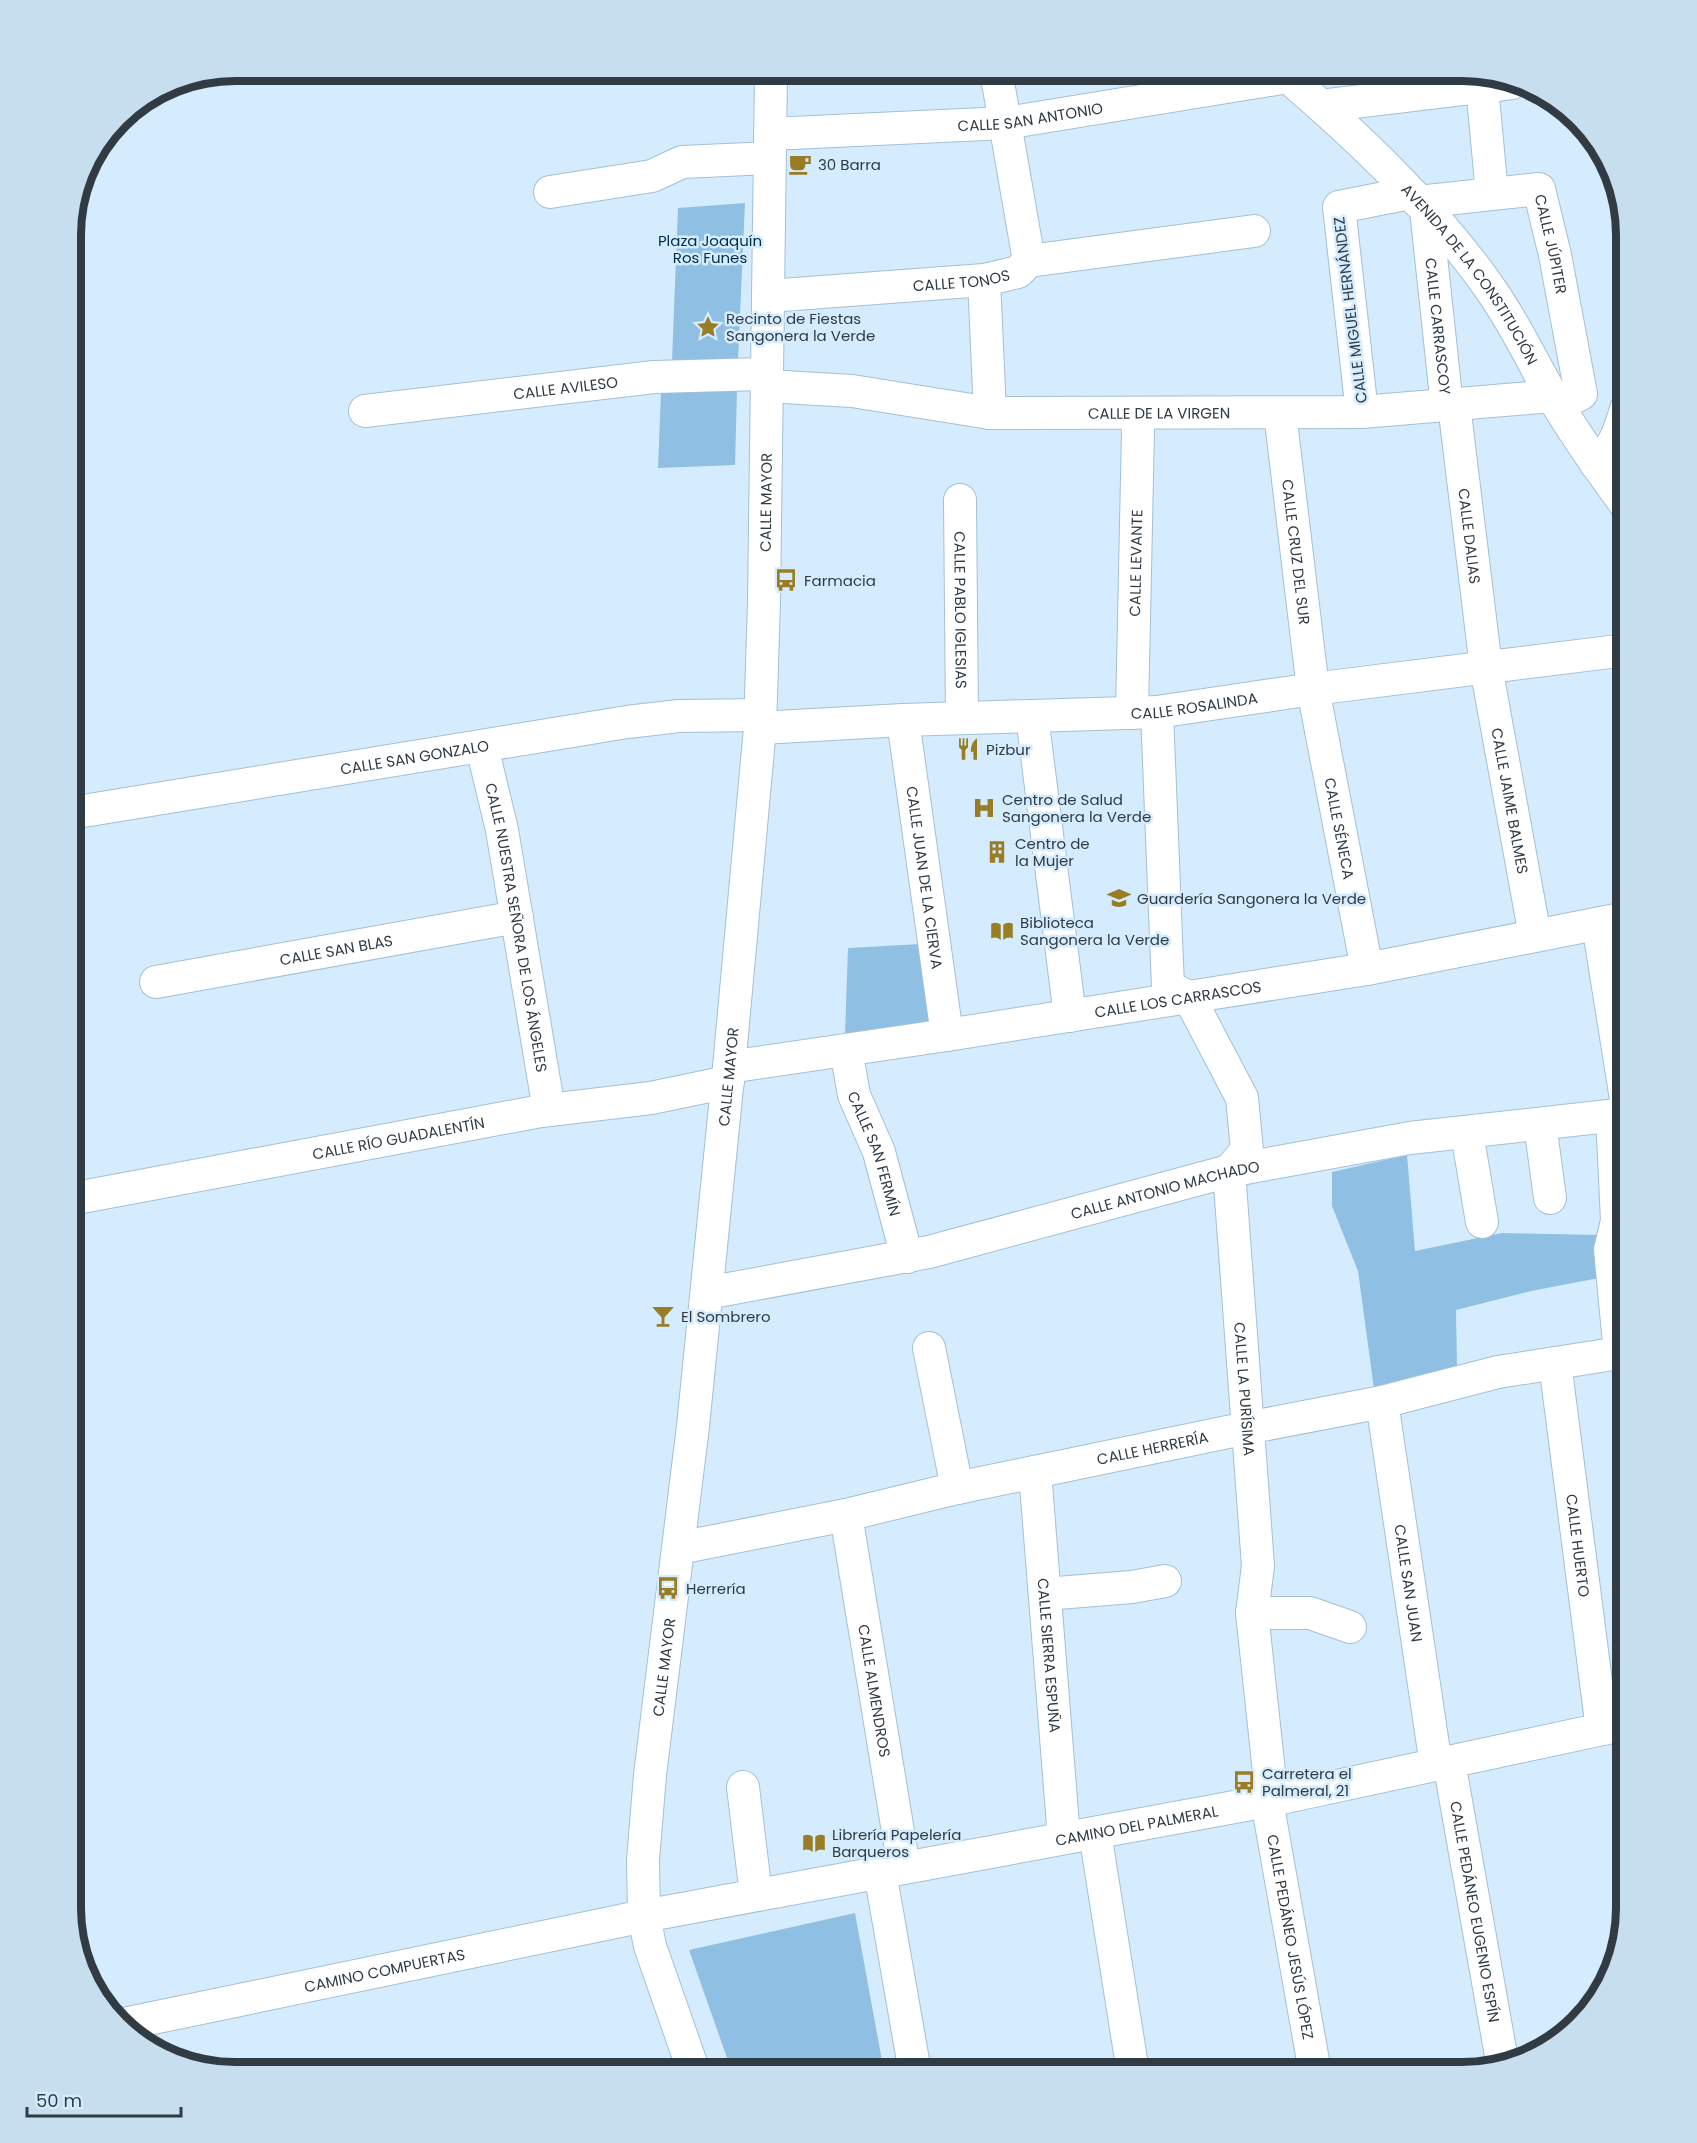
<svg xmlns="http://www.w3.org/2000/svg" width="1697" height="2143" font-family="Poppins,sans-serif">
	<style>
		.green { fill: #8fc0e3 }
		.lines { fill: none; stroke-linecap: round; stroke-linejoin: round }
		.minor-casing { stroke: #a3c0d5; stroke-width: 34 }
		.minor { stroke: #fff; stroke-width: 32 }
		.labels { text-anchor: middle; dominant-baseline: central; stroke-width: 5; stroke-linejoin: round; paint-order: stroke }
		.street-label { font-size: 15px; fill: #303b44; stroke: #d4ecfd }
		.poi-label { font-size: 15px; fill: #303b44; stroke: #d4ecfd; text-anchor: start }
		.park-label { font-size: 15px; fill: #002d48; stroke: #d4ecfd }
		.rim { fill: none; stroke: #303b44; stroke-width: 8 }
	</style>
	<rect width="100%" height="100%" fill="#d4ecfd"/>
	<g class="green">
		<polygon points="745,203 738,360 672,361 678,208"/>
		<polygon points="737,390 735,465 658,468 661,392"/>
		<polygon points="920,944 930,1021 845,1035 848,948"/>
		<polygon points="1407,1155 1415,1251 1502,1233 1601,1235 1604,1277 1531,1291 1456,1310 1457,1367 1374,1389 1358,1271 1332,1206 1332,1172"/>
		<polygon points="855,1913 884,2072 732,2072 689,1950"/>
	</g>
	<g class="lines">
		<g class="minor-casing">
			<g id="minor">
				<polyline points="996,71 1029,261"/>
				<path id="s1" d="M1281,71C1356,135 1435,209 1491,290C1515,324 1532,361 1552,396C1575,434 1600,470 1626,505"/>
				<polyline points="1482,87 1492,193"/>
				<polyline points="1321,106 1512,83"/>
				<path id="s2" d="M770,134L1006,123L1288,77"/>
				<polyline points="550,192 652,176 682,162 769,158"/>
				<path id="s3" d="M1418,202L1539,189L1555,255L1581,394L1558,405"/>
				<path id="s4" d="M1426,210L1447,406"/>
				<polyline points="984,280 990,413"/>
				<path id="s5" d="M768,296L984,280L1018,272L1029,261L1254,231"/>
				<path id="s6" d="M767,386L852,391L990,413L1362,412L1552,396"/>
				<path id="s7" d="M1454,405L1486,667L1535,936"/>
				<path id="s8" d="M365,411L654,377L767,374"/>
				<polyline points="1362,412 1339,207 1410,193"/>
				<path id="s9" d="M1280,413L1313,689L1367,969"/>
				<path d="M1596,464C1615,446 1619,433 1626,409"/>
				<path id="s10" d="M960,500L962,718"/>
				<path id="s11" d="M1157,712L1168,987L1189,997L1242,1098L1247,1150L1229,1171L1258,1566L1252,1613L1272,1800"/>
				<path id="s12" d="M1132,713L1138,430L1135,414"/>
				<polyline points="1032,716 1070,1016"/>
				<path id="s13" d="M903,720L947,1035"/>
				<path id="s14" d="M760,728L903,720L1157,712L1313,689L1626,650"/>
				<path id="s15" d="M482,747L502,830L549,1110"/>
				<path id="s16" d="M71,813L627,722L679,716L761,715"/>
				<polyline points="1598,924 1626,1099"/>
				<path id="s17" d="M156,982L517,917"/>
				<path id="s18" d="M846,1050L854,1095L879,1152L907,1257"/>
				<path id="s19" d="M729,1067L947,1035L1367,969L1626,918"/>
				<polyline points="1612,1116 1617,1221 1610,1250 1620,1353"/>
				<polyline points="1540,1124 1550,1198"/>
				<polyline points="1467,1133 1482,1222"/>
				<path id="s20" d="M71,1199L541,1111L651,1098L728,1082"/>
				<path id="s21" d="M707,1293L929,1252L1229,1171L1410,1138L1626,1114"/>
				<polyline points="929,1348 957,1488"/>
				<path id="s22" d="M1555,1363L1602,1729"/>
				<path id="s23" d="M1382,1402L1436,1765"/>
				<path id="s24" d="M1035,1472L1064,1838"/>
				<path id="s25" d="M846,1515L904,1868"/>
				<path id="s26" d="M679,1548L846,1515L957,1488L1247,1428L1382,1402L1498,1372L1626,1352"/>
				<polyline points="1045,1594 1132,1587 1165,1581"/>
				<polyline points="1252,1613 1310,1613 1350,1627"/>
				<path id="s27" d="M1449,1762L1502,2061"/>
				<polyline points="743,1787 756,1895"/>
				<path id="s28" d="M1267,1801L1315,2072"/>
				<polyline points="1095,1833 1133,2072"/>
				<polyline points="880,1872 915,2072"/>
				<path id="s29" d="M124,2024L644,1916L1267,1801L1626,1724"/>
				<path id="s30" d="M694,2072L650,1946L644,1916L643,1860L650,1775L693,1426L729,1067L760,728L764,601L771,71"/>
			</g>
		</g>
		<use href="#minor" class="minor"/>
	</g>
	<defs>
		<g id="cafe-bare" transform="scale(1.8)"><path d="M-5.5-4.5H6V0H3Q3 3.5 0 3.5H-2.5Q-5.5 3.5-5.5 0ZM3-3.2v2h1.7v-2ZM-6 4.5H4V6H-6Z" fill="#997d25" stroke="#d4ecfd" stroke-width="2.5" paint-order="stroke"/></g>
		<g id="sight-bare" transform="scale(1.8)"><path d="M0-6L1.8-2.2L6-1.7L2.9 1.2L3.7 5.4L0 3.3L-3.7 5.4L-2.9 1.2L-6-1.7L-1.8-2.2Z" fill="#997d25" stroke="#d4ecfd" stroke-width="2.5" paint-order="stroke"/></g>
		<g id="bus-bare" transform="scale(1.8)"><path d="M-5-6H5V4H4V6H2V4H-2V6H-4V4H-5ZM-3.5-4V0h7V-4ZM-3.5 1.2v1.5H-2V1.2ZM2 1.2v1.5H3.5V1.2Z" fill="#997d25" stroke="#d4ecfd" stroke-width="2.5" paint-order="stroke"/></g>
		<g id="restaurant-bare" transform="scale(1.8)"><path d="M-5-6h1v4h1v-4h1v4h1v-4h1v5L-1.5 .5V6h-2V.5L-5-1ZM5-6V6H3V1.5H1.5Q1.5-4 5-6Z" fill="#997d25" stroke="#d4ecfd" stroke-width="2.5" paint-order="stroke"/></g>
		<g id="hospital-bare" transform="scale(1.8)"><path d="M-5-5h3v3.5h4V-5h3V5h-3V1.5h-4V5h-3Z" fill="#997d25" stroke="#d4ecfd" stroke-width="2.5" paint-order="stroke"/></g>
		<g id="building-bare" transform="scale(1.8)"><path d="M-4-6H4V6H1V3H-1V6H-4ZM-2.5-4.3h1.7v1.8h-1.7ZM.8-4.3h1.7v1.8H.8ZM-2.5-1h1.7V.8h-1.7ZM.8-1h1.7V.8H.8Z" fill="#997d25" stroke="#d4ecfd" stroke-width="2.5" paint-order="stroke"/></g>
		<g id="school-bare" transform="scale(1.8)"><path d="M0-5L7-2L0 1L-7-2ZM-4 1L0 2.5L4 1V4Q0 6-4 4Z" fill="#997d25" stroke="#d4ecfd" stroke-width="2.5" paint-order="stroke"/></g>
		<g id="library-bare" transform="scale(1.8)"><path d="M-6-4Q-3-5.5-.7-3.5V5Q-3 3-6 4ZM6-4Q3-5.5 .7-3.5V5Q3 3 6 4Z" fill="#997d25" stroke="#d4ecfd" stroke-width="2.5" paint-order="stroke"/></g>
		<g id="bar-bare" transform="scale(1.8)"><path d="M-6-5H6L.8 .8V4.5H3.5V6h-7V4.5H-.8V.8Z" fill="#997d25" stroke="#d4ecfd" stroke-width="2.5" paint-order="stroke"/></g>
	</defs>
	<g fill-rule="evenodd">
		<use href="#cafe-bare" x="800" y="164"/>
		<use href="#sight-bare" x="708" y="327"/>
		<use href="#bus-bare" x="786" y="580"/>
		<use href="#restaurant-bare" x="968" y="749"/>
		<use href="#hospital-bare" x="984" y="808"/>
		<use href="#building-bare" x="997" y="852"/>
		<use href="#school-bare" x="1119" y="898"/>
		<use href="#library-bare" x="1002" y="931"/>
		<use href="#bar-bare" x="663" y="1316"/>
		<use href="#bus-bare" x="668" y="1588"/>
		<use href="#bus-bare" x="1244" y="1782"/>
		<use href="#library-bare" x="814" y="1843"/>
	</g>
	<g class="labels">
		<g class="street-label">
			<text stroke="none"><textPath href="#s2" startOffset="261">CALLE SAN ANTONIO</textPath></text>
			<text stroke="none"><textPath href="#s3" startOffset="178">CALLE JÚPITER</textPath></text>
			<text stroke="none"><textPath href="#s1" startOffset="279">AVENIDA DE LA CONSTITUCIÓN</textPath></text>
			<text stroke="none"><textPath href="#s5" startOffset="194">CALLE TONOS</textPath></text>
			<text transform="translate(1350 310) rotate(-97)">CALLE MIGUEL HERNÁNDEZ</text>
			<text stroke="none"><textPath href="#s4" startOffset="117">CALLE CARRASCOY</textPath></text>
			<text stroke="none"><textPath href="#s8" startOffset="202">CALLE AVILESO</textPath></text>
			<text stroke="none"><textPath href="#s6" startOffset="394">CALLE DE LA VIRGEN</textPath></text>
			<text stroke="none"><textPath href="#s30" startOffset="1584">CALLE MAYOR</textPath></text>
			<text stroke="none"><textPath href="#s7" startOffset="132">CALLE DALIAS</textPath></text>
			<text stroke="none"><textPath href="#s9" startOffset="140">CALLE CRUZ DEL SUR</textPath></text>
			<text stroke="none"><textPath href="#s12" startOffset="150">CALLE LEVANTE</textPath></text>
			<text stroke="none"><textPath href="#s10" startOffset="110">CALLE PABLO IGLESIAS</textPath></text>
			<text stroke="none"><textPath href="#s14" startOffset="435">CALLE ROSALINDA</textPath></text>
			<text stroke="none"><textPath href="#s16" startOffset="348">CALLE SAN GONZALO</textPath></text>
			<text stroke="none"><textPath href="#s7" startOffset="400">CALLE JAIME BALMES</textPath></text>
			<text stroke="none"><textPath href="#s9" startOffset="420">CALLE SÉNECA</textPath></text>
			<text stroke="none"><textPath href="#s13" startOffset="159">CALLE JUAN DE LA CIERVA</textPath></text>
			<text stroke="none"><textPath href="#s15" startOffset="184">CALLE NUESTRA SEÑORA DE LOS ÁNGELES</textPath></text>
			<text stroke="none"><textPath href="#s17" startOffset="183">CALLE SAN BLAS</textPath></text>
			<text stroke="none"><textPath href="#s19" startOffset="454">CALLE LOS CARRASCOS</textPath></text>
			<text stroke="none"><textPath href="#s30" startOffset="1008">CALLE MAYOR</textPath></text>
			<text stroke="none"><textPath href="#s20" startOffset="333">CALLE RÍO GUADALENTÍN</textPath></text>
			<text stroke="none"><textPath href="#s18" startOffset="108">CALLE SAN FERMÍN</textPath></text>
			<text stroke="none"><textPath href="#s21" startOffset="470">CALLE ANTONIO MACHADO</textPath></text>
			<text stroke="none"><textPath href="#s11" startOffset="711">CALLE LA PURÍSIMA</textPath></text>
			<text stroke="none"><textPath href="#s26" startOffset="484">CALLE HERRERÍA</textPath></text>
			<text stroke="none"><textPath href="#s22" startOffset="184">CALLE HUERTO</textPath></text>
			<text stroke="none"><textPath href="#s23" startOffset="183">CALLE SAN JUAN</textPath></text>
			<text stroke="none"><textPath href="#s24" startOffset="184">CALLE SIERRA ESPUÑA</textPath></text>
			<text stroke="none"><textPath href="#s30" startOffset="414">CALLE MAYOR</textPath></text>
			<text stroke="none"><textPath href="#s25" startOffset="178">CALLE ALMENDROS</textPath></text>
			<text stroke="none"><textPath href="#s29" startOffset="1032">CAMINO DEL PALMERAL</textPath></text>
			<text stroke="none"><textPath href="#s27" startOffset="152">CALLE PEDÁNEO EUGENIO ESPÍN</textPath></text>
			<text stroke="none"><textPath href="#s28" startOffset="138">CALLE PEDÁNEO JESÚS LÓPEZ</textPath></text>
			<text stroke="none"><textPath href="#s29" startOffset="266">CAMINO COMPUERTAS</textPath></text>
		</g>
		<g class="poi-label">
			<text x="818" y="164">30 Barra</text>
			<text x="726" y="318">Recinto de Fiestas<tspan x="726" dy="17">Sangonera la Verde</tspan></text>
			<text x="804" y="580">Farmacia</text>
			<text x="986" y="749">Pizbur</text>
			<text x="1002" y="799">Centro de Salud<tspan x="1002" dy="17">Sangonera la Verde</tspan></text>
			<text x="1015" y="843">Centro de<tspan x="1015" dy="17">la Mujer</tspan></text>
			<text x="1137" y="898">Guardería Sangonera la Verde</text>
			<text x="1020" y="922">Biblioteca<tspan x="1020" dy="17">Sangonera la Verde</tspan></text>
			<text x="681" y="1316">El Sombrero</text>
			<text x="686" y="1588">Herrería</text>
			<text x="1262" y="1773">Carretera el<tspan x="1262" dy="17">Palmeral, 21</tspan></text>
			<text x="832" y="1834">Librería Papelería<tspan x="832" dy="17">Barqueros</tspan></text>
		</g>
		<g class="park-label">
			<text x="710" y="240">Plaza Joaquín<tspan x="710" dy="17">Ros Funes</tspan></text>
		</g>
	</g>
	<path d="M0 0H1697V2143H0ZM235 81H1462A154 154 0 0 1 1616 235V1908A154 154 0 0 1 1462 2062H235A154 154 0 0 1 81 1908V235A154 154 0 0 1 235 81Z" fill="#c7deee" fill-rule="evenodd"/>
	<path class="rim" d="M235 81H1462A154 154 0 0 1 1616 235V1908A154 154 0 0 1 1462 2062H235A154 154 0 0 1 81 1908V235A154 154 0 0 1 235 81Z"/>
	<path d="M27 2107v9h154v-9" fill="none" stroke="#303b44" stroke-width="3"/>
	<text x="36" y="2107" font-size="18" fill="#303b44" stroke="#d4ecfd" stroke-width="4.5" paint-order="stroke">50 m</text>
</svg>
